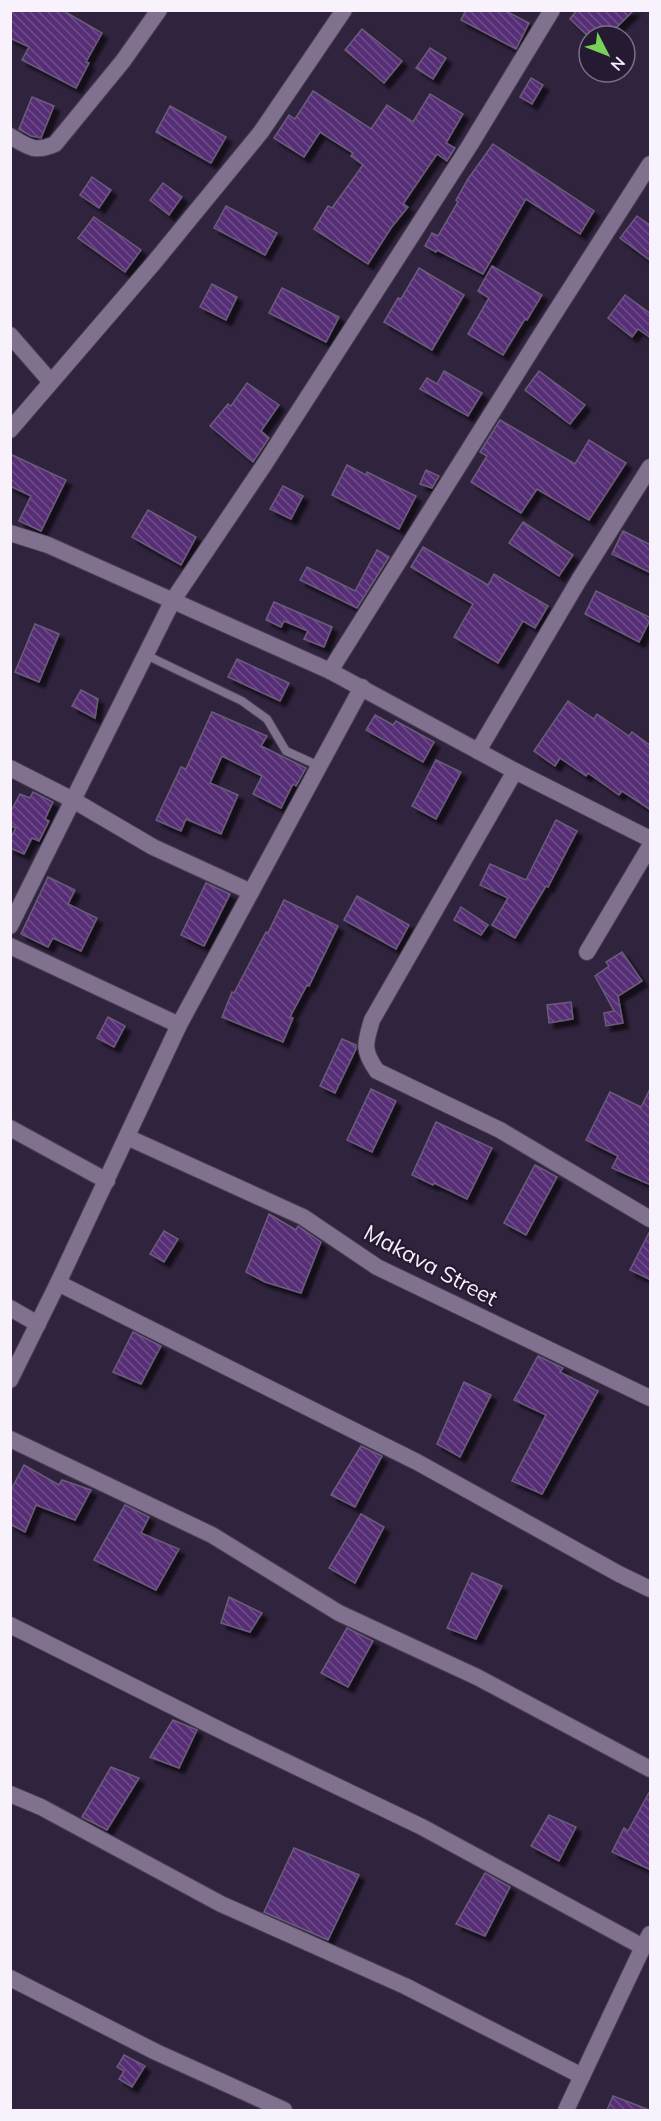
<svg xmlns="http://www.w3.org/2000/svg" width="661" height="2121" font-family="Mulish,sans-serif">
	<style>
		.building { fill: url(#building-back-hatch); stroke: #6b5c7a; stroke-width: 1.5; filter: url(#shadow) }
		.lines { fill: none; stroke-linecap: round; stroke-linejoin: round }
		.service-casing { stroke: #493e53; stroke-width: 10 }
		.minor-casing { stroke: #493e53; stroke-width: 18 }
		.service { stroke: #80718f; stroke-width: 8 }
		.minor { stroke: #80718f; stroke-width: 16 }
		.labels { text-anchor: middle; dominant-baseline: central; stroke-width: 4.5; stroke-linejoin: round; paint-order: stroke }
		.street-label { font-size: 22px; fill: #f7f2fc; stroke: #261932 }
	</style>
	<defs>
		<pattern id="building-back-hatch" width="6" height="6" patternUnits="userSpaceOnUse" patternTransform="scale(1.5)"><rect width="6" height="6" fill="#562e75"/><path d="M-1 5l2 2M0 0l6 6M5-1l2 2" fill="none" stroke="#6f4d8a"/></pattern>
		<filter id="shadow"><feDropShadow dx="5.5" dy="5.5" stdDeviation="1.5" flood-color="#0009"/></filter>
	</defs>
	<rect width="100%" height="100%" fill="#30233d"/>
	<g class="building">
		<polygon points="10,10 62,10 102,33 86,62 89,63 76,88 22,60 29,47 10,38"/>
		<polygon points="466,10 504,10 529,23 516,49 461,20"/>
		<polygon points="577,10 634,10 616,28 625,36 588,36 570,19"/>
		<polygon points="362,29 402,61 384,83 345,50"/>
		<polygon points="430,48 446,58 433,79 416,68"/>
		<polygon points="531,78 543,85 532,104 520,97"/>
		<polygon points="313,91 371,129 387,105 413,122 430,94 463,114 446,143 455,148 447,161 437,154 403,204 408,207 391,228 368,264 314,229 328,206 332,208 363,165 351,156 353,153 320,132 304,157 274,138 289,115 295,119"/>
		<polygon points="32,97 54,106 41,138 31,136 19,129"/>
		<polygon points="170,106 226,137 211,163 156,132"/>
		<polygon points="493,144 594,211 580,234 526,199 483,274 437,250 436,252 425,246 432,233 438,236 458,202 456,200 468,179"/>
		<polygon points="92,177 111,190 99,208 80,195"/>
		<polygon points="163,183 182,197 169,215 150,200"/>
		<polygon points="226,206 277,233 265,255 214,228"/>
		<polygon points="637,216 651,226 651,261 620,238"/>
		<polygon points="94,217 141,250 125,272 78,238"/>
		<polygon points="492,266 542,295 527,320 525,319 503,355 468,334 489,298 478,291"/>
		<polygon points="419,268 464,295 432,350 384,322 398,298 401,299"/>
		<polygon points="212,284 237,297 226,320 200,307"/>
		<polygon points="282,288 339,317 326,342 269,313"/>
		<polygon points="625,295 651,314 651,338 638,329 632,337 608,318"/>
		<polygon points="444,371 482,393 468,416 420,389 427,378 437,384"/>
		<polygon points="539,371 585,405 570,424 525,390"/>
		<polygon points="247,383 279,405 261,431 269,438 253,462 210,426 228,404 231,406"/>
		<polygon points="500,420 575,464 589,440 626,463 589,520 537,489 521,513 471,482 487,456 480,452"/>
		<polygon points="10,454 66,480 41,531 19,521 31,496 10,486"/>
		<polygon points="347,465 366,475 367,472 416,496 399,529 332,495"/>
		<polygon points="426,470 439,476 432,488 420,484"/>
		<polygon points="283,486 303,496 291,519 270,509"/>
		<polygon points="148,510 196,537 181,565 132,537"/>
		<polygon points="523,522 573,555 559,576 509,543"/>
		<polygon points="623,531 651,545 651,573 612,554"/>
		<polygon points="423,547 488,585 494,574 548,606 535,628 523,621 498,663 454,637 473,604 411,567"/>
		<polygon points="377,550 389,557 357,608 300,580 307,567 355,591"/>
		<polygon points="596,591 651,618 639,642 585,614"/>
		<polygon points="274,602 332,627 324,647 304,639 308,631 284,621 281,627 266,620"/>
		<polygon points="35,624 59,634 39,682 15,672"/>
		<polygon points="237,659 289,683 280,701 228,677"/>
		<polygon points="81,690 98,699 95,718 72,706"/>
		<polygon points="568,701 594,719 597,714 629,736 632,732 651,746 651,810 622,791 619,795 588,773 586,776 560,758 555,766 534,751"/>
		<polygon points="212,712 267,736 261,746 306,768 296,786 293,784 281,808 253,794 262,776 222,756 210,783 238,795 221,834 186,819 181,831 156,820 181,767 186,769"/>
		<polygon points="375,715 393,725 396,721 434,742 423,762 366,730"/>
		<polygon points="436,760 461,772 436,819 412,806"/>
		<polygon points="33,792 53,802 45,819 49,821 39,841 32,838 24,854 10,848 10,839 16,828 10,825 10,813 20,794 30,798"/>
		<polygon points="556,820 577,831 548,887 546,886 515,938 492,925 508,898 480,885 490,864 526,880"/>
		<polygon points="48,877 75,890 68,904 97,918 81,951 53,938 48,947 21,934"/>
		<polygon points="206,883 230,894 204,946 181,935"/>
		<polygon points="357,896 409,925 396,949 344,920"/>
		<polygon points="284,900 338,926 309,986 307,985 290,1017 293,1018 283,1042 222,1017 232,992 234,993 266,932 268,933"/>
		<polygon points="461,907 488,925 481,935 454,920"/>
		<polygon points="622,952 642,981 618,996 623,1023 606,1026 604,1013 614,1011 595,976 609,966 606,962"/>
		<polygon points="571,1002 573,1019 549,1023 547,1005"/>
		<polygon points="108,1017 125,1026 114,1047 97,1038"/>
		<polygon points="342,1039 356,1045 356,1049 335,1093 320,1086"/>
		<polygon points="651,1087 651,1185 612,1168 618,1156 586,1140 610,1092 641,1107"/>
		<polygon points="371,1089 396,1101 372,1152 347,1140"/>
		<polygon points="436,1122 492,1148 467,1199 434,1183 433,1185 412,1175"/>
		<polygon points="535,1165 557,1177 526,1235 504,1223"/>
		<polygon points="269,1214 296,1230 298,1226 321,1242 301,1293 265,1282 246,1272"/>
		<polygon points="651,1229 651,1280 630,1270"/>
		<polygon points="164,1231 178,1239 164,1262 150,1254"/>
		<polygon points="133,1332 161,1346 141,1384 113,1372"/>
		<polygon points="538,1356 563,1368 560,1372 598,1391 542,1494 512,1481 546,1415 514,1400"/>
		<polygon points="464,1382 491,1395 460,1457 437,1444"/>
		<polygon points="361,1446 382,1456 355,1507 331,1495"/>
		<polygon points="24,1465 59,1485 62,1480 91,1490 75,1520 36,1505 25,1532 10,1524 10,1492"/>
		<polygon points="125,1505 149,1517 141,1533 179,1549 156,1590 94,1560"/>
		<polygon points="361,1514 384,1527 355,1583 329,1568"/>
		<polygon points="472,1573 502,1586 476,1639 447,1628"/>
		<polygon points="229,1597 262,1613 250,1632 221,1623"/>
		<polygon points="347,1628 373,1641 348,1687 321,1673"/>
		<polygon points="173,1720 197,1730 179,1768 150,1757"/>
		<polygon points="111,1767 139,1778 107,1830 82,1817"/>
		<polygon points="651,1789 651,1870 612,1852 624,1828 628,1831"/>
		<polygon points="549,1815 576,1827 559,1861 531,1846"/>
		<polygon points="294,1848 359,1875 328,1940 264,1912"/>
		<polygon points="485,1873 510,1887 485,1936 456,1924"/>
		<polygon points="124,2055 145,2066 132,2087 119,2079 124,2071 117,2067"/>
		<polygon points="613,2096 647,2109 647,2110 607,2110"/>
	</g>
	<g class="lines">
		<g class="service-casing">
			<polyline id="service" points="146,655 242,701 267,719 286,751 319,766"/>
		</g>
		<g class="minor-casing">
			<g id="minor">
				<path d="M10,136C28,147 35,153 55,144L123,61L159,10"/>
				<polyline points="10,335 51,382"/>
				<polyline points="10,430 152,265 261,132 344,10"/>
				<polyline points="10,533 48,545 330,671 515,771 650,839"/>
				<polyline points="330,671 542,333 650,164"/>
				<polyline points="478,751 579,580 650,467"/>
				<polyline points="10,768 73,800 153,847 251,892"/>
				<path d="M515,771L372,1020C365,1043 362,1050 377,1071L500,1130L650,1219"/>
				<polyline points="10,926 173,600 264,465 470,145 552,10"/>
				<polyline points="10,946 179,1025"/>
				<polyline points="587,952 650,846"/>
				<polyline points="10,1128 107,1181"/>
				<polyline points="127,1137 303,1217 377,1267 650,1398"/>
				<polyline points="58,1283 417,1462 619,1574 650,1589"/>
				<polyline points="10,1308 38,1324"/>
				<polyline points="10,1380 58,1283 179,1025 362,687"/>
				<polyline points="10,1439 212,1535 339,1613 477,1677 650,1769"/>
				<polyline points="10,1625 230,1735 422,1827 643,1947"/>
				<polyline points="10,1794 41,1807 221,1904 405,1986 582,2076"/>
				<polyline points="10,1978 156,2052 284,2110"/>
				<polyline points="566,2110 643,1947 650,1934"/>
			</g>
		</g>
		<use href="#service" class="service"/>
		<use href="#minor" class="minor"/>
	</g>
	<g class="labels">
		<g class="street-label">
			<text transform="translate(431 1265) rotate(28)">Makava Street</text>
		</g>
	</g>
	<rect width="661" height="2121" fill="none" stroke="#f7f2fc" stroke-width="24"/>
	<g transform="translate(607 54) rotate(132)"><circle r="28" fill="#261932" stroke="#7a7083" stroke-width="1.5"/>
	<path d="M0-4.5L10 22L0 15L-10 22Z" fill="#78d158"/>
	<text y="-9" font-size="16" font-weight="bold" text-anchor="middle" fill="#f7f2fc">N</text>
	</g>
</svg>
